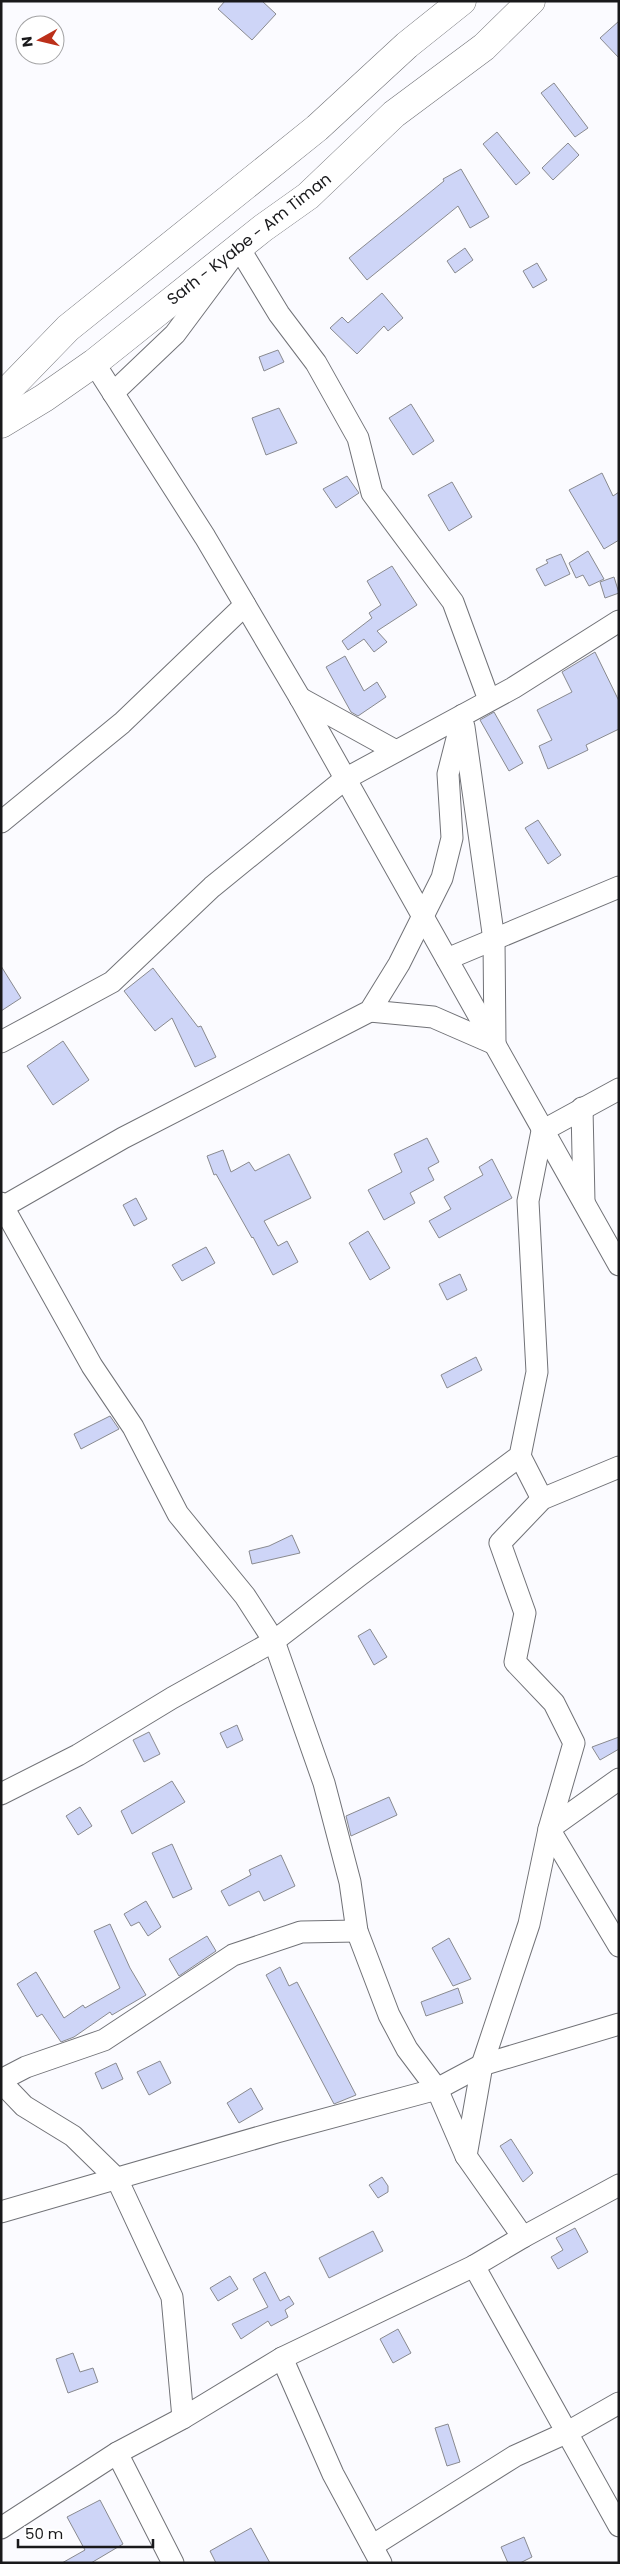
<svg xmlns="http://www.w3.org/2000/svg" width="620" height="2564" font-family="Poppins,sans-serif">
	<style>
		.building { fill: #ced5f7; stroke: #898a8f }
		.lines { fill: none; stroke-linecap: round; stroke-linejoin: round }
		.minor-casing { stroke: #717277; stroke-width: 23 }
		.highway-casing { stroke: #717277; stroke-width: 29 }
		.minor { stroke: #fff; stroke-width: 21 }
		.highway { stroke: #fff; stroke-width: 28 }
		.labels { text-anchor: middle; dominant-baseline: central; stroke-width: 5; stroke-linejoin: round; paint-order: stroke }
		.street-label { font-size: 16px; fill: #19191b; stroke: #fff }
	</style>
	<rect width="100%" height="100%" fill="#fbfbff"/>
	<g class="building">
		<polygon points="225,1 262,1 276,14 252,40 218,9"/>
		<polygon points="619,21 619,58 600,38"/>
		<polygon points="554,83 588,128 575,137 541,93"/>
		<polygon points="497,132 530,173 516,185 483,144"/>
		<polygon points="568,143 579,155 553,180 542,168"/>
		<polygon points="461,169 489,217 470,228 458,206 367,280 349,258 444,181 443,179"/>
		<polygon points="465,248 473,260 455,273 447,261"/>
		<polygon points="537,263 547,280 533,288 523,271"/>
		<polygon points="382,293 403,318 388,331 384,326 357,354 330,328 342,317 348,323"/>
		<polygon points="278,350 284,362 264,371 259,357"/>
		<polygon points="411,404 434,441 413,455 389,418"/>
		<polygon points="279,408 297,443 266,455 252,418"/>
		<polygon points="602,473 613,496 619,492 619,540 604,549 569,490"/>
		<polygon points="347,476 359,493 336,508 323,489"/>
		<polygon points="452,482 472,517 449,531 428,495"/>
		<polygon points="588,551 604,579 589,586 583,575 576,578 569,563"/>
		<polygon points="561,554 570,574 545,586 536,569 548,563 546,560"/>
		<polygon points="392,566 417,605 377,631 387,642 374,652 364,639 348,650 342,641 372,618 369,613 381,605 367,581"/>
		<polygon points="614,577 619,593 605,598 600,582"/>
		<polygon points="595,652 619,701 619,729 586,745 588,750 548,769 539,746 552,740 537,710 572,692 562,672"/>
		<polygon points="345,656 364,691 377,682 386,697 358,716 351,712 326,667"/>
		<polygon points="494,712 523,763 509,771 480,720"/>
		<polygon points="538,820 561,855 548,864 525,828"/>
		<polygon points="1,966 21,998 1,1011"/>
		<polygon points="153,968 198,1027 201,1026 216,1057 195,1067 172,1018 155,1031 124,991"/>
		<polygon points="63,1041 89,1080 53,1105 27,1066"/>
		<polygon points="427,1138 439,1162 428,1168 434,1180 410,1193 415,1203 384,1220 368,1190 402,1172 394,1154"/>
		<polygon points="223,1150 231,1172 249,1162 255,1171 289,1154 311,1198 264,1221 278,1246 287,1241 298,1262 273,1275 253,1237 252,1238 216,1174 214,1175 207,1156"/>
		<polygon points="492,1159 512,1198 439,1238 429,1221 451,1209 444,1197 483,1175 479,1167"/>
		<polygon points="136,1198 147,1219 134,1226 123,1205"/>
		<polygon points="368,1231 390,1268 370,1280 349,1243"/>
		<polygon points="206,1247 215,1263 182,1281 172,1265"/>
		<polygon points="460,1274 467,1290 447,1300 439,1284"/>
		<polygon points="476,1357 482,1370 447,1388 441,1375"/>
		<polygon points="110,1416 119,1429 81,1449 74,1434"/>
		<polygon points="292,1535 300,1553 252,1564 249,1551 269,1546"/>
		<polygon points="370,1629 387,1657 374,1665 358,1636"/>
		<polygon points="237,1725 243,1740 227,1748 220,1733"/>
		<polygon points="149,1732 160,1754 144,1762 133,1740"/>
		<polygon points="619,1737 619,1749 600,1760 592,1747"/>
		<polygon points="172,1781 185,1802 132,1834 121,1811"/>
		<polygon points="389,1797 397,1815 351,1836 346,1816"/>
		<polygon points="80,1807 92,1826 78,1835 66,1816"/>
		<polygon points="172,1844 192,1889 173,1898 152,1853"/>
		<polygon points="281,1855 295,1886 264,1901 259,1891 229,1906 221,1891 251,1875 249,1870"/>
		<polygon points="146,1901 161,1927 148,1936 139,1922 131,1926 124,1914"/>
		<polygon points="110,1924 130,1968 146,1995 112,2015 110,2012 74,2037 61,2042 42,2014 37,2017 17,1984 36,1972 64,2018 83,2005 85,2008 120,1988 94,1931"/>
		<polygon points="207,1936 216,1951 179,1976 169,1959"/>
		<polygon points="449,1938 471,1979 453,1986 432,1948"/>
		<polygon points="280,1967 289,1986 297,1982 356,2095 334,2104 266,1975"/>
		<polygon points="458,1988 463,2003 426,2016 421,2002"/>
		<polygon points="160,2061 171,2083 149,2095 137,2072"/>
		<polygon points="116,2063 123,2079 102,2089 95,2073"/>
		<polygon points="251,2088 263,2109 239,2123 227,2103"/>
		<polygon points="511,2139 533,2173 523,2182 500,2146"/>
		<polygon points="382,2177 388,2186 388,2192 378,2198 369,2185"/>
		<polygon points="575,2228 588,2252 558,2269 551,2257 563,2250 556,2238"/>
		<polygon points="373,2231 383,2251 329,2278 319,2258"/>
		<polygon points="265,2272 280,2301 289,2296 294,2304 285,2310 288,2317 271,2326 268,2321 241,2339 232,2324 268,2307 253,2279"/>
		<polygon points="230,2276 238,2289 218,2301 210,2288"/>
		<polygon points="398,2329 411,2353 393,2363 380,2339"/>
		<polygon points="73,2353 80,2372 93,2368 98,2382 68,2393 56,2359"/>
		<polygon points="448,2424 460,2462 447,2466 435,2428"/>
		<polygon points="100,2500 123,2544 91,2563 62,2563 85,2550 67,2517"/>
		<polygon points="251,2528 270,2563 216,2563 210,2551"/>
		<polygon points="524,2537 532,2557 520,2563 508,2563 501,2547"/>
	</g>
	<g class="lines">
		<g class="minor-casing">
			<g id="minor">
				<polyline points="94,363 205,537 300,698 619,1265"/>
				<polyline points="113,393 175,334 239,248 279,314 316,363 358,438 372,493 453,602 489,700"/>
				<polyline points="300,698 396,751"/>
				<polyline points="1,822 122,723 245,605"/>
				<polyline points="447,959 619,887"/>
				<polyline points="370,1011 433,1017 495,1044 494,940 464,727"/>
				<polyline points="1,1042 112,982 212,887 345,779 513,688 619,621"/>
				<polyline points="582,1108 584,1202"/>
				<polyline points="1,1203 92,1366 133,1427 178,1514 245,1596 274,1641 324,1783 350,1882 357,1931 389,2015 407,2049 437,2089 466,2156 523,2237"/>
				<polyline points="1,1208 123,1138 370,1011 399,964 442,878 452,838 448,774 463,715"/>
				<polyline points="520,1456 542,1499"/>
				<polyline points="619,1779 549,1829 619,1946"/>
				<polyline points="1,1794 78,1755 172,1698 274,1641 360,1575 520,1456 537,1372 528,1201 542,1131 619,1089"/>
				<polyline points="1,2080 26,2067 104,2040 233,1955 301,1932 357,1931"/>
				<polyline points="1,2082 24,2106 73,2136 117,2179 172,2297 183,2418"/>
				<polyline points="466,2156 482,2065 529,1924 549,1829 574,1743 554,1703 515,1662 525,1613 500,1543 542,1499 619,1467"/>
				<polyline points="1,2212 277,2132 437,2089 482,2065 619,2024"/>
				<polyline points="474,2266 619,2526"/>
				<polyline points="282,2358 333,2474 381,2563"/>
				<polyline points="117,2453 173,2563"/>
				<polyline points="1,2528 117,2453 183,2418 282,2358 474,2266 523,2237 619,2185"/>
				<polyline points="372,2546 515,2456 568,2432 619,2403"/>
			</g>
		</g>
		<g class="highway-casing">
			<g id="highway">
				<polyline points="1,397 68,328 317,128 407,45 462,1"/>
				<polyline points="1,424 44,398 94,363 263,228 308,196 394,114 484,47 531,1"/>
			</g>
		</g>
		<use href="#minor" class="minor"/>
		<use href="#highway" class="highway"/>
	</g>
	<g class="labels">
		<g class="street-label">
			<text transform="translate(249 239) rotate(-38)">Sarh - Kyabe - Am Timan</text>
		</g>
	</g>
	<rect width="620" height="2564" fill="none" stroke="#19191b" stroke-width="5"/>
	<g transform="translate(40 40) rotate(262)"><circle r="24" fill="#ffffff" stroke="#a3a3a4"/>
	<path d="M0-4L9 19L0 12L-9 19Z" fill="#bc301a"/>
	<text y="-8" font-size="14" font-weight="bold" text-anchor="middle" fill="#19191b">N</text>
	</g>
	<path d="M18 2539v8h135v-8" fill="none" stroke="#19191b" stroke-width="2.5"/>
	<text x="25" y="2539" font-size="15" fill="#19191b" stroke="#ffffff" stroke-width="4" paint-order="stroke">50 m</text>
</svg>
